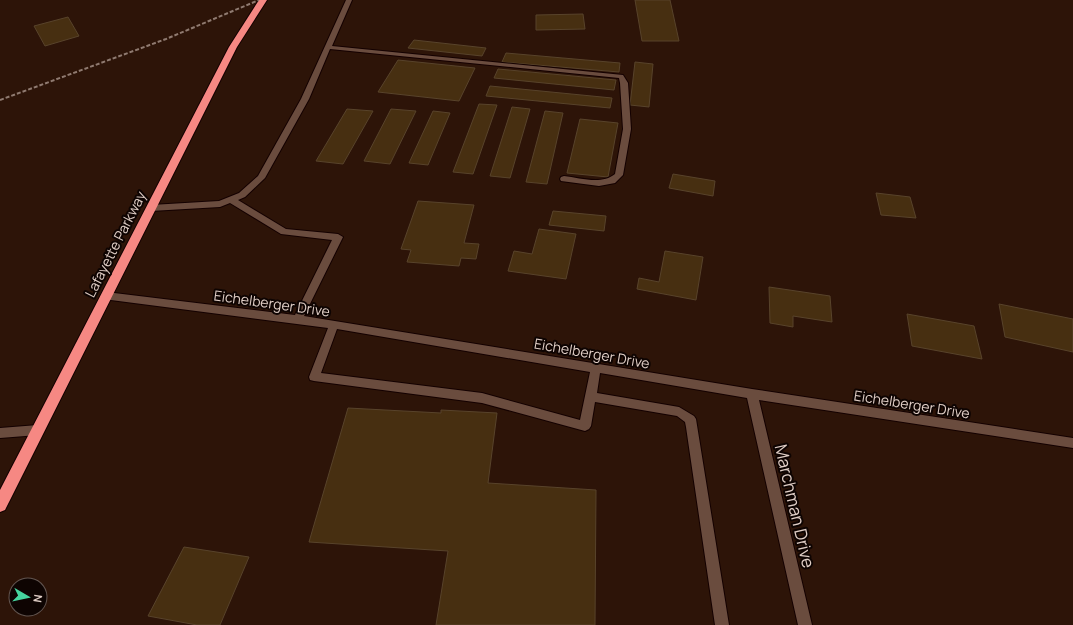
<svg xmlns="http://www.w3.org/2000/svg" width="1073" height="625" font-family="Manrope,sans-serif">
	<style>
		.building { fill: #472f11; stroke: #58432b }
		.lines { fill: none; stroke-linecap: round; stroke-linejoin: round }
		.minor-casing { stroke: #140100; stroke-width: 2 }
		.highway-casing { stroke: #140100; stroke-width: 2 }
		.minor { fill: #6a4c3e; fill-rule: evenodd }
		.highway { fill: #f68883; fill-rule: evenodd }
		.rail { stroke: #8f7a70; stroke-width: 2; stroke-dasharray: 4 2; stroke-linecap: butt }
		.labels { text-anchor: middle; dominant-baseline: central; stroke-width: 4; stroke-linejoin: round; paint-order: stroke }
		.street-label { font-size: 14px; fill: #e0cec6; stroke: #0e0402 }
		.near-street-label { font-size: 17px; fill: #e0cec6; stroke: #0e0402 }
	</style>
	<rect width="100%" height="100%" fill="#2d1408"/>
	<g class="building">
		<polygon points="635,0 670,0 679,41 642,41"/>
		<polygon points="583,14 585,29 536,30 536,15"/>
		<polygon points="68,17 79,36 45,46 34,26"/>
		<polygon points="414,40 486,48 482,56 408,48"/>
		<polygon points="506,53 620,63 619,72 502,62"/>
		<polygon points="398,60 475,68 459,101 378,92"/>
		<polygon points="635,62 653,64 649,107 630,105"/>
		<polygon points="498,69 616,80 614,90 494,78"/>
		<polygon points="490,86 612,98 610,108 486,96"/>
		<polygon points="479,104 497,105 473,174 453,172"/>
		<polygon points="512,107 530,109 510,178 490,176"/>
		<polygon points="347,109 373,111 343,164 316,161"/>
		<polygon points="391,109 416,111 390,164 364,161"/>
		<polygon points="433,111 450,113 428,165 409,163"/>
		<polygon points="545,111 563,113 547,184 526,182"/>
		<polygon points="580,119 618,123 608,177 567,173"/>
		<polygon points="673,174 715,181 713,196 669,188"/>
		<polygon points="876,193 910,197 916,218 881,215"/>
		<polygon points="418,201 474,205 464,243 479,244 476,259 461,258 459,266 407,262 411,250 401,249"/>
		<polygon points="553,211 606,216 604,231 549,225"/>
		<polygon points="539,229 576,234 566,279 508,271 514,251 532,254"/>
		<polygon points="665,251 703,257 696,300 637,289 639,278 659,282"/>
		<polygon points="769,287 830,296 832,322 793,316 793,327 770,323"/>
		<polygon points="999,304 1073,319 1073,352 1005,337"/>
		<polygon points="907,314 974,326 982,359 912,346"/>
		<polygon points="348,408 441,413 441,410 497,413 488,483 596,490 595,625 436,625 448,551 309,542"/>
		<polygon points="184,547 249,557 220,625 197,625 148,616"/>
	</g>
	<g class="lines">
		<g class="minor-casing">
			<g id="minor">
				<path d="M346,0H352L332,46L623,75L628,83L631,129L623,175L615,183L599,186L561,181L560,179L561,177L564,176C580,178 602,185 615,174L623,129L620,83L619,78L330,49L309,99L265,178L245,197L238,200L286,229L338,234L343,237L304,316L752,389L1073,438V448L759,400L812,625H798L747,398L600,373L597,393L679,407L694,416L696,419L729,625H715L686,427L685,422L677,416L595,402L591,426L589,429L585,431L482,403L314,381L310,380L309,377L328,328L103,299L101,296L103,293L106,292L295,315L332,240L281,234L230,203L220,207L151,211L147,208L151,205L219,201L239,193L258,176L301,99ZM337,329L590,372L580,420L482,393L321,373Z"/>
				<polygon points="38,425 42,426 44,430 42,434 38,435 0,438 0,428"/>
			</g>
		</g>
		<g class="highway-casing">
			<polygon id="highway" points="259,0 267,0 237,47 5,510 0,512 0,490 229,47"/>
		</g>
		<use href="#minor" class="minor"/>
		<use href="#highway" class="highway"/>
		<polyline class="rail" points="0,100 166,39 259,0"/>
	</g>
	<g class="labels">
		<g class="street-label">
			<text transform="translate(115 244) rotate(-63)">Lafayette Parkway</text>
			<text transform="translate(272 303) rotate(8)">Eichelberger Drive</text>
			<text transform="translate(592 353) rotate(10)">Eichelberger Drive</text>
			<text transform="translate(912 404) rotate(9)">Eichelberger Drive</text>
		</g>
		<g class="near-street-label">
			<text transform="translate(795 506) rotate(77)">Marchman Drive</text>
		</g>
	</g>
	<g transform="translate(28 597) rotate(99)"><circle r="19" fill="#0e0402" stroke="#625550"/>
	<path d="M0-3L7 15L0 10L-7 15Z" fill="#46d49e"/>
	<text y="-6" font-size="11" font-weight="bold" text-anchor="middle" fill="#e0cec6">N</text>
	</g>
</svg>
